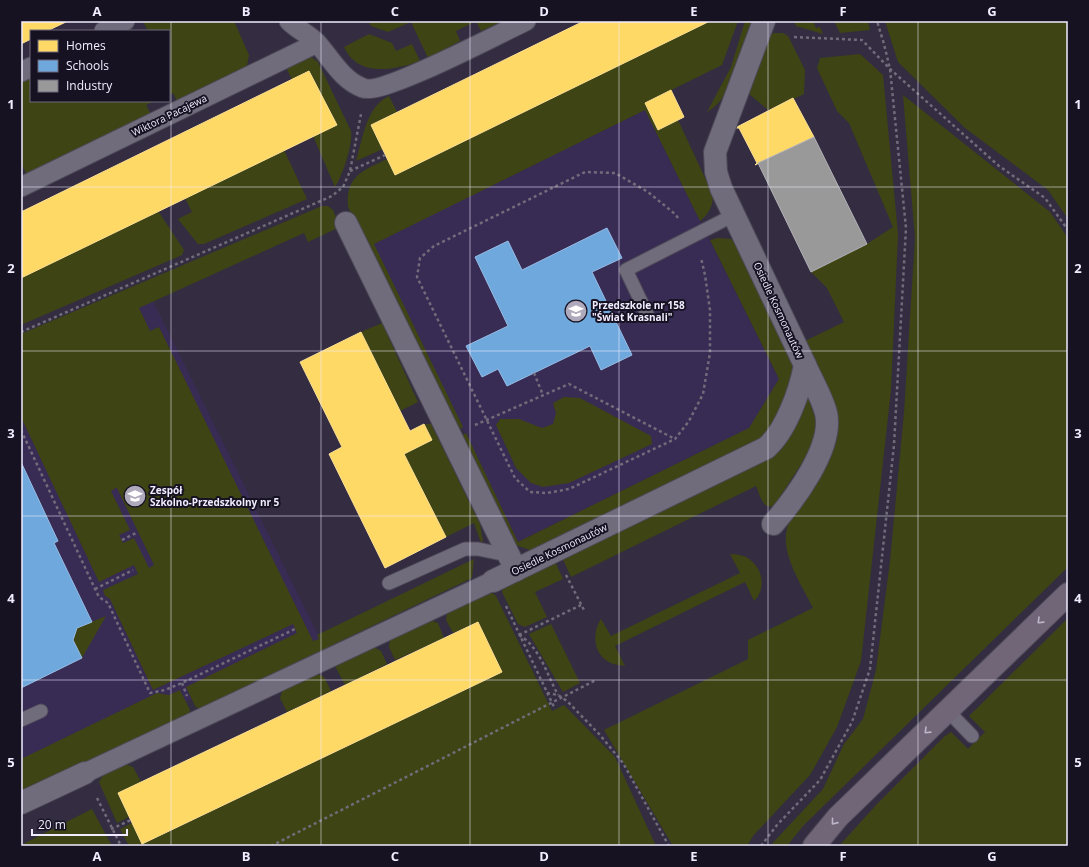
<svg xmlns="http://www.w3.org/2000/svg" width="1089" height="867" font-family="'Open Sans',sans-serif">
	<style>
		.built { fill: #392c54 }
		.green { fill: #3e4413; fill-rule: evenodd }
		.homes { fill: #ffd966; stroke: #fbdf94 }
		.schools { fill: #6fa8dc; stroke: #96bce6 }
		.industry { fill: #999; stroke: #b3b2b8 }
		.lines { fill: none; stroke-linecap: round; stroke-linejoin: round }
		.service-casing { stroke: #4f4a59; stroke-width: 15 }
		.pedestrian-casing { stroke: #4f4a59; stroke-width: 21 }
		.minor-casing { stroke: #4f4a59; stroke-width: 24 }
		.primary-casing { stroke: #4f4a59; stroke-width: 24 }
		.path { stroke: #706c7a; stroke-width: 2.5; stroke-dasharray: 3 3; stroke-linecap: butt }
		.service { stroke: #706c7c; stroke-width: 13 }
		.pedestrian { stroke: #706c7c; stroke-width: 19 }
		.minor { stroke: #706c7c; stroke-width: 22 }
		.primary { stroke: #706677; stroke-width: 22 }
		.oneway { stroke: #bdb6c9 }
		.grid { fill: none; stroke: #f1ecff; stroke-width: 1; stroke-opacity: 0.55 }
		.labels { text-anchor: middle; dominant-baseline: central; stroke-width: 4; stroke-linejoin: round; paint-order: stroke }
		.street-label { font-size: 10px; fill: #f1ecff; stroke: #161222 }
		.poi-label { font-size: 10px; font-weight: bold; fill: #f1ecff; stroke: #161222; text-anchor: start }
		.neatline { fill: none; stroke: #f1ecff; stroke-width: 1.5 }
		.grid-label { font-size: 13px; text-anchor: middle; font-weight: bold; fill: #f1ecff }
	</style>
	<rect width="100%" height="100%" fill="#342d41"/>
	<g class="built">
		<polygon points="645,110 779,379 749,428 518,542 373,244"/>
		<polygon points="153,301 320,639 21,779 21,357"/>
	</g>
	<g class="green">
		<polygon points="234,21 249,55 247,66 177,101 173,93 169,94 169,31 147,31 148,30 143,22"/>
		<polygon points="368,21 503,21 481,31 476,21 456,31 460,41 428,58 411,22 388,32 371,26"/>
		<path d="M710,21H738L722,65L645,103L658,130L678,120L713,195C713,206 709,214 700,221L645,110L374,244L463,427L456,431L348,207C345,176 364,170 387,159L395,175Z"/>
		<path d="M745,21H757C746,47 733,98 707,112L731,67Z"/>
		<polygon points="794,21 813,21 816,28 820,27 823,34 796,26"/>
		<polygon points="834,21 868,21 870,30 840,33"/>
		<polygon points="885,21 1068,21 1068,219 1048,190 965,128 898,62"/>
		<polygon points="774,33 783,33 788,36 805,70 804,94 794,99 793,98 768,110 748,93 769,36"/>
		<path d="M369,34L392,43L396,51L412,44L420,61C395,70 358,78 344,47Z"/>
		<path d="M860,54L883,75L898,234L891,390L861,661L837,727L810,775L753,836L747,846H673L604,730L748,659V640L813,608C801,583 777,550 789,522C802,501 829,466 836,443C839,433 838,422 836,412L805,341L844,322L827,288L811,272L867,244L893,227L849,123L837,111L817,68L820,58Z"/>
		<path d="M307,57H311L318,62L351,131C353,144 343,175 335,187L313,136L336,124L309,72L292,80L286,67Z"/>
		<polygon points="31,77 31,101 155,101 146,105 151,114 27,175 21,163 21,82"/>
		<polygon points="903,95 1050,212 1068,238 1068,567 803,826 787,846 770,846 823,789 844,744 863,719 876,670 890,561 904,413 915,238"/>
		<path d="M389,96L397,112L371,125L383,149L356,161C363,138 366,107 389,96Z"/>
		<polygon points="284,150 307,199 204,244 198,244 178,219 192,212 185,198"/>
		<path d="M322,206H328L333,210L340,227L308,242L304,233L139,308L150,331L159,327L313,641L319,639L317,635L474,559L472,578L199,709L195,706L186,687L297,633L293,624L153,690L110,599L105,596L103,590L138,574L134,565L99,582L21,417V334ZM116,488H117L154,565L149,568L134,538L123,543L119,535L130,530L111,491Z"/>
		<polygon points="158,211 184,250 182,255 21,325 21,278"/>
		<polygon points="718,238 731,239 737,245 793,363 792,382 770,432 757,442 530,550 510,543 459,437 466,433 518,542 749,428 779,379 710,240"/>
		<polygon points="382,323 418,402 400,411 361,332"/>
		<path d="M806,391L817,424L811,449L774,506C762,510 760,494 756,486L571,577L561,555L781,450Z"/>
		<polygon points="564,397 580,398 651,436 652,444 569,483 543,487 531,483 516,468 496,425 500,419 519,419 542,428 553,424 556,413 553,403"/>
		<polygon points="424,424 431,424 480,524 483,541 481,543 474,523 446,537 404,454 431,440"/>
		<path d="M730,554C736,554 741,555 746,557C763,566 767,589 754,601L745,582L615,646L625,666C620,665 614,665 609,662C593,654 592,632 601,619L611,636L740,573Z"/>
		<polygon points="554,559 563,579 535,592 547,617 525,627 518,624 502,592 503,583"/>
		<polygon points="489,590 496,596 552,711 564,705 615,757 656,846 129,846 120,829 132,823 143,844 502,672 478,622 453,633 446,620 448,609"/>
		<polygon points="106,616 82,658 73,640 77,628"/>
		<polygon points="1068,618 1068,846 839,846 877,804 945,736 951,732 968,749 985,732 969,716"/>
		<polygon points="428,619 438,623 444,638 395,660 389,647 390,637"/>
		<polygon points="551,624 580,683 563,692 529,634"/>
		<polygon points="372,646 381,651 387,664 345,685 334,664"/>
		<polygon points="316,673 324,677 331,691 287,712 280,698 283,689"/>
		<polygon points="180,690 190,710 189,714 21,794 21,759 157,693 169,695"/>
		<polygon points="125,764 133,767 141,782 118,794 129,817 117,823 99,782 104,774"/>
		<polygon points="92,809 112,846 21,846 21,845"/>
	</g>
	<g class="homes">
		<polygon points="21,21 68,21 47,31 31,31 31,39 21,44"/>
		<polygon points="584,21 710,21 395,175 371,125"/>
		<polygon points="309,71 337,125 21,278 21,212"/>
		<polygon points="671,90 684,117 658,130 645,103"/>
		<polygon points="793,98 814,137 755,165 757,163 739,128 735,128"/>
		<polygon points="361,332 410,431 424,424 432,440 404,454 446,537 385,568 329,454 342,447 300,362"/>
		<polygon points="478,622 502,672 142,844 118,793"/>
	</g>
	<g class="schools">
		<polygon points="607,228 622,258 592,272 632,355 601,370 590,346 507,386 498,369 482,377 466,346 508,326 475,257 508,241 522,270"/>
		<polygon points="21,462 58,541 54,543 92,622 77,628 73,640 82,658 21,688"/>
	</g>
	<polygon class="industry" points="814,137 867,244 811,272 758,163"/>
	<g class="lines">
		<g class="service-casing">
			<g id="service">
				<polyline points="648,316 626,270 734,215"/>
				<polyline points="389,583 465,549 478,549 507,555"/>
				<polyline points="947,710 972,736"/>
				<polyline points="21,720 41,711"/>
			</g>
		</g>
		<g class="pedestrian-casing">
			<g id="pedestrian">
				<path d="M289,21C298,30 310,35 318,44C332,60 342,80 363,88C382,96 502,32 526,21"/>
				<polyline points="104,31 125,21"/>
				<polyline points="21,72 31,67"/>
				<polyline points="21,187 317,43"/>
				<polyline points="85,773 493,581"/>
			</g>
		</g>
		<g class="minor-casing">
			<g id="minor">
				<polyline points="346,223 516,570"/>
				<path d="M773,524C794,500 834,447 826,413C822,397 812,381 805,365"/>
				<path d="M493,581L766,448C786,431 800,391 805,365L721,188L716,172L715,152L764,21"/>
				<polyline points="21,803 85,773"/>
			</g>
		</g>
		<g class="primary-casing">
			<polyline id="primary" points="814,846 838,817 1068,594"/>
		</g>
		<g class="path">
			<polyline points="794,37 862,40 890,69 999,166 1045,198 1068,230"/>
			<polyline points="350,171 385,155"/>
			<polyline points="678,218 675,214 648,192 615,173 585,172 434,246 420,258 417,277 515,478 530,492 547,493 569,489 675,439 689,421 703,394 710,353 710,310 705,275 701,258"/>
			<polyline points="21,332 332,196 343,187 350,171 361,114"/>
			<polyline points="534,373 543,395"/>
			<polyline points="475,425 569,384 675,439"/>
			<polyline points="21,430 95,589 99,597 108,603 150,693 165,690 182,683 295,629"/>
			<polyline points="122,540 138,532"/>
			<polyline points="566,575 585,612"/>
			<polyline points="95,589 133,570"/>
			<polyline points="506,606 555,709"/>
			<path d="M519,635C540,647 547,675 558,695"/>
			<polyline points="519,635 581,605"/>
			<polyline points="182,683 187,696"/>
			<polyline points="547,693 558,695 567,701 600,735 623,763 669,846"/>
			<polyline points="97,798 121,846"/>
			<polyline points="111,829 131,820"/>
			<polyline points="271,846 596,680"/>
			<polyline points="761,846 777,825 820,780 852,722 870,669 894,445 906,228 890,69 884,44 877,21"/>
		</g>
		<use href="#service" class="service"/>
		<use href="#pedestrian" class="pedestrian"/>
		<use href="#minor" class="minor"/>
		<use href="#primary" class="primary"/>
	</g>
	<defs><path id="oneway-chevron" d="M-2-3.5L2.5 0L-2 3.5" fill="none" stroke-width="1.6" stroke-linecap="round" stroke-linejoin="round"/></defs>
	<g class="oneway">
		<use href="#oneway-chevron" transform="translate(1040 621) rotate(136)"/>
		<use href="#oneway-chevron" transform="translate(927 731) rotate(136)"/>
		<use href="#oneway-chevron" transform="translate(834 822) rotate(129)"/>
	</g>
	<path class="grid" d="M171,21V846M321,21V846M470,21V846M619,21V846M768,21V846M918,21V846M21,187H1068M21,351H1068M21,516H1068M21,680H1068"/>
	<defs>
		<g id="school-disc" transform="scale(1.15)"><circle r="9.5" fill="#afa9bc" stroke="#161222"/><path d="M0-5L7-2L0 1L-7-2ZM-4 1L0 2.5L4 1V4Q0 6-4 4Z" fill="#fff"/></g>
	</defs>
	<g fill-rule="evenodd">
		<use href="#school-disc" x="576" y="311"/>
		<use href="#school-disc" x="135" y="496"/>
	</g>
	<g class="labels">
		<g class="street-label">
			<text transform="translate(169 115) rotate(-26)">Wiktora Pacajewa</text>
			<text transform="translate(779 310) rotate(65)">Osiedle Kosmonautów</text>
			<text transform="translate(559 549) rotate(-26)">Osiedle Kosmonautów</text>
		</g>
		<g class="poi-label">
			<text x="592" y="305">Przedszkole nr 158<tspan x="592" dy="12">"Świat Krasnali"</tspan></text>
			<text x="150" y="490">Zespół<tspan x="150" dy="12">Szkolno-Przedszkolny nr 5</tspan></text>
		</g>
	</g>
	<rect width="1089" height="867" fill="none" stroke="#161222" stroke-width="44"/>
	<rect x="30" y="30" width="140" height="72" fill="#161222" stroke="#6e697a"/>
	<rect x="38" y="40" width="20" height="12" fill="#ffd966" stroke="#6e697a"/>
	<text x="66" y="50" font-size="12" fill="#f1ecff">Homes</text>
	<rect x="38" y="60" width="20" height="12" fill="#6fa8dc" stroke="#6e697a"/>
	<text x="66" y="70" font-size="12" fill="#f1ecff">Schools</text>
	<rect x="38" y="80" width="20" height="12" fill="#999999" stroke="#6e697a"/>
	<text x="66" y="90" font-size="12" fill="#f1ecff">Industry</text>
	<path d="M32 829v6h95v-6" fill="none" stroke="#f1ecff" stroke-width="2"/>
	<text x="38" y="829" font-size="12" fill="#f1ecff" stroke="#161222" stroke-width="3" paint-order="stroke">20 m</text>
	<rect x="22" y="22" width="1045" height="823" class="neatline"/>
	<g class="grid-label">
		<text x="97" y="16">A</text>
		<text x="246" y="16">B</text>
		<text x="395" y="16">C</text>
		<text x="544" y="16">D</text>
		<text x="694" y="16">E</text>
		<text x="843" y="16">F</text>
		<text x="992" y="16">G</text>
		<text x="11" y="109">1</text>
		<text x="1078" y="109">1</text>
		<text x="11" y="273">2</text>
		<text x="1078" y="273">2</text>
		<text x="11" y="438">3</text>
		<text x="1078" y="438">3</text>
		<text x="11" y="603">4</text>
		<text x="1078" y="603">4</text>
		<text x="11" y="767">5</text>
		<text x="1078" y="767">5</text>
		<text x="97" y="861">A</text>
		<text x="246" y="861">B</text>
		<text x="395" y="861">C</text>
		<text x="544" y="861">D</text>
		<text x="694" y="861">E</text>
		<text x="843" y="861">F</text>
		<text x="992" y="861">G</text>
	</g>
</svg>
